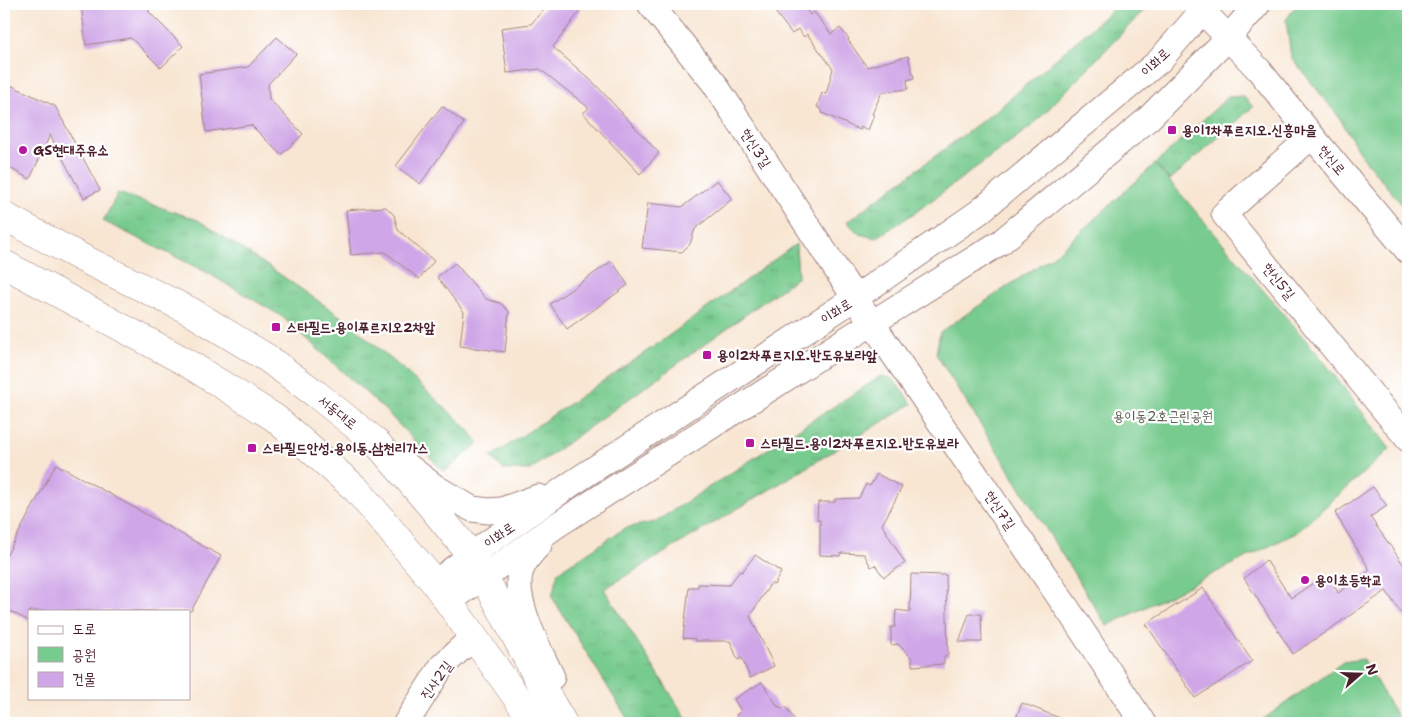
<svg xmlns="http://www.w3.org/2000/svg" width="1412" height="727" font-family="'Shantell Sans','Poor Story',sans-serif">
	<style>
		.grass { fill: url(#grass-tufts); stroke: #60755c }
		.green { fill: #77cb8e; stroke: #60755c }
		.building { fill: #cfa6e7 }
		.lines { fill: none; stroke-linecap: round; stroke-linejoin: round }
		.minor-casing { stroke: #a1827f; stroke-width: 27 }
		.major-casing { stroke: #a1827f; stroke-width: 29 }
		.minor { stroke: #fff; stroke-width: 25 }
		.major { stroke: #fff; stroke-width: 28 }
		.poi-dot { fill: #b5179e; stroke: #fff; stroke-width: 2 }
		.labels { text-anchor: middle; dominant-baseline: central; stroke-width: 4.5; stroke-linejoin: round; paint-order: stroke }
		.street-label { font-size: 14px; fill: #4a1f2b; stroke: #fff }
		.poi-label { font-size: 14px; font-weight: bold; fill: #4a1f2b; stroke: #fff; text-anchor: start }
		.park-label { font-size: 14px; fill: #5a5b4e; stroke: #fff }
	</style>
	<defs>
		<pattern id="grass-tufts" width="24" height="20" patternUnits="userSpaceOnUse" patternTransform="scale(1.25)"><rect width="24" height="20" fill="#77cb8e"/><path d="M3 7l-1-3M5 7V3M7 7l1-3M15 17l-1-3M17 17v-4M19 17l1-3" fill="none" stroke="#68ae7b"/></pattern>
	</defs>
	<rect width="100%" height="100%" fill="#fff"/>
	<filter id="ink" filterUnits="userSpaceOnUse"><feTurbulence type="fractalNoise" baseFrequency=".02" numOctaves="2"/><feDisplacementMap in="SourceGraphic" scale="10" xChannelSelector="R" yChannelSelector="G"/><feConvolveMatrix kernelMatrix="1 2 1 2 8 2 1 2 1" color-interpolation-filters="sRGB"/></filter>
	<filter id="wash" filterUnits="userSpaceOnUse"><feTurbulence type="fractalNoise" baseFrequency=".0096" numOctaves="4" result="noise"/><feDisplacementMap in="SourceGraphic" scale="20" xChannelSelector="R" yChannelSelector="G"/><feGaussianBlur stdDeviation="1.12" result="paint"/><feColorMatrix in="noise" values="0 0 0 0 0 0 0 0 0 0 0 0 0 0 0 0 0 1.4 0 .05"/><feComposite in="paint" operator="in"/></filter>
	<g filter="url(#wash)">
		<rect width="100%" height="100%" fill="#f8e6d3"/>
		<g class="grass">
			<polygon points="1119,4 1150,4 1033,125 916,212 876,238 859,234 847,222 998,109"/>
			<polygon points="1243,96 1253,107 1170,180 1155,164 1228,97"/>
			<polygon points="118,193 198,220 275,271 346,320 405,371 467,428 479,443 444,472 386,411 281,316 206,272 103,221"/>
			<polygon points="796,244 798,277 530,470 504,470 491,457 656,345"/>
			<polygon points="881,376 893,379 912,404 604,589 689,723 630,723 552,597 558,572 625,528 655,522"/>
		</g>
		<g class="green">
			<polygon points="1297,4 1408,4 1408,212 1361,155 1339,117 1291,57 1286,20"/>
			<polygon points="1155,164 1322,359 1390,449 1296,533 1107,626 936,354 940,332 1057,253"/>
			<polygon points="1363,659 1401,723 1258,723 1343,662"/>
		</g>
		<g id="blocks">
			<g class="building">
				<polygon points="81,4 149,4 149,12 183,46 161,68 131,38 86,45"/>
				<polygon points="548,4 573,4 581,10 553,47 594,83 659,153 640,174 583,113 589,108 540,69 507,73 501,28 531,24"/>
				<polygon points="769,4 802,4 810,15 814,12 831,34 840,28 849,39 848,40 867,67 908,56 914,78 907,80 908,89 882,92 872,114 874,115 868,130 861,127 860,130 822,113 822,110 817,107 822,93 826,94 833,69 807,34 804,37 798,29 792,34"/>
				<polygon points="277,37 296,54 268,84 269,99 303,134 281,155 251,125 206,132 199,74 248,67"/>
				<polygon points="4,82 55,106 100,190 84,198 50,135 30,179 4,165"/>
				<polygon points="442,106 464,123 420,184 396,166"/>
				<polygon points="717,180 732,199 695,229 690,244 682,252 642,248 648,203 682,207"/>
				<polygon points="386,207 394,215 398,230 434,261 419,279 385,252 351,255 346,210"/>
				<polygon points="612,261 628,285 567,329 550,304"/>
				<polygon points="455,263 486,299 500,303 509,311 505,352 460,346 464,312 437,277"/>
				<polygon points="56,464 221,556 191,611 29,611 29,621 4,608 4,560"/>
				<polygon points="877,474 902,487 882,525 905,563 884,577 875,565 871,567 864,554 841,553 840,556 820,555 820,520 817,520 818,502 835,502 835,499 859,498 866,484 870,486"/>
				<polygon points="1373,487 1387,506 1370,517 1408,571 1408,623 1386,591 1293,654 1244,578 1266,560 1291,598 1319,579 1332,581 1338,593 1370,570 1335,513"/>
				<polygon points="755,555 781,572 774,585 771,583 750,616 774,666 750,678 742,658 738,660 730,641 695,641 695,639 683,638 689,587 698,587 698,584 729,585 740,571 742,572"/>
				<polygon points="911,574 946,575 948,656 944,656 944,664 912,666 912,658 898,644 891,645 891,627 895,627 896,610 910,612"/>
				<polygon points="1203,588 1252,661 1195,698 1146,624"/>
				<polygon points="969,614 981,614 982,642 959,642"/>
				<polygon points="762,682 778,707 779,706 781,709 785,706 797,723 742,723 736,715 741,711 734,699"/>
				<polygon points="1022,703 1072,723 1014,723"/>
			</g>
		</g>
	</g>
	<g filter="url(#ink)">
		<use href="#blocks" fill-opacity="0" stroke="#a1827f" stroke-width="1"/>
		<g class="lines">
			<g class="minor-casing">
				<g id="minor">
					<polyline points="650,4 714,83 855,298 1073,617 1143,723"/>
					<polyline points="1196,4 1259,70 1312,136 1408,251"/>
					<polyline points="1312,136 1224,214 1408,439"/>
					<polyline points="401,461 435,487 472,509 489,511 502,510 538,497"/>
					<path d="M539,545C532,552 525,560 521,570C511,598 540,651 552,677"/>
					<polyline points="435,583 471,555 571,484 855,298 979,212 1159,61 1208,4"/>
					<polyline points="448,602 557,525 872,323 1001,242 1148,119 1228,38 1258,4"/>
					<polyline points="406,723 442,666 470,640"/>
				</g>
			</g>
			<g class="major-casing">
				<g id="major">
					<polyline points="4,216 82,258 190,311 267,358 316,394 376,442 431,506 471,555 490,588 550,701 563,723"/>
					<polyline points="4,264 184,361 275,418 357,490 435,583 535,723"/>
				</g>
			</g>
			<use href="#minor" class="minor"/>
			<use href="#major" class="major"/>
		</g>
	</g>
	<g class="poi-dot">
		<rect x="1167" y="125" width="10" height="10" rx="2.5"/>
		<circle cx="23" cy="150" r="5"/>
		<rect x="271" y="322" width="10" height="10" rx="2.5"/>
		<rect x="702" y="350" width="10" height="10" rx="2.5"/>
		<rect x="745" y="438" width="10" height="10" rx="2.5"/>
		<rect x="247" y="443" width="10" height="10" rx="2.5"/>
		<circle cx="1305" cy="580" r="5"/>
	</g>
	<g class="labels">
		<g class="street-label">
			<text transform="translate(1155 62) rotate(-44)">이화로</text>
			<text transform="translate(756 148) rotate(57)">현신3길</text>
			<text transform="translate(1332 160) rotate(50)">현신로</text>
			<text transform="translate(1279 281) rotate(51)">현신5길</text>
			<text transform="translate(836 311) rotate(-33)">이화로</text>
			<text transform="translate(338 412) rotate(39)">서동대로</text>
			<text transform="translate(1000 510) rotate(56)">현신7길</text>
			<text transform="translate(499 535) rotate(-35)">이화로</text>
			<text transform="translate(436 680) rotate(-54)">진사2길</text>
		</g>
		<g class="poi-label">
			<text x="1182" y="130">용이1차푸르지오.신흥마을</text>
			<text x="33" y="150">GS현대주유소</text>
			<text x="286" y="327">스타필드.용이푸르지오2차앞</text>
			<text x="717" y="355">용이2차푸르지오.반도유보라앞</text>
			<text x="760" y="443">스타필드.용이2차푸르지오.반도유보라</text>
			<text x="262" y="448">스타필드안성.용이동.삼천리가스</text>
			<text x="1315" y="580">용이초등학교</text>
		</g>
		<g class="park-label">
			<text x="1163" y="416">용이동2호근린공원</text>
		</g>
	</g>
	<rect width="1412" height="727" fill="none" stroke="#fff" stroke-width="20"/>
	<rect x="28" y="610" width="162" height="90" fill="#ffffff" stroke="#b7a5aa"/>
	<rect x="38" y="626" width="25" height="8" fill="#ffffff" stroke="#b7a5aa"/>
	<text x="72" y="634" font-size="15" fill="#4a1f2b">도로</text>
	<rect x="38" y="647" width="25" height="15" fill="#77cb8e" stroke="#b7a5aa"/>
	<text x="72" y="660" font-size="15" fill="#4a1f2b">공원</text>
	<rect x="38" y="672" width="25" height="15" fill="#cfa6e7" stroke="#b7a5aa"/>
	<text x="72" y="684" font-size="15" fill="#4a1f2b">건물</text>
	<g transform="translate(1360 674) rotate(70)" stroke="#ffffff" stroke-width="4" paint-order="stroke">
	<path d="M0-4L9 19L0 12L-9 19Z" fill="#4a1f2b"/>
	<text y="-8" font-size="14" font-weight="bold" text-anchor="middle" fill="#4a1f2b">N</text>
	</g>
</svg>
